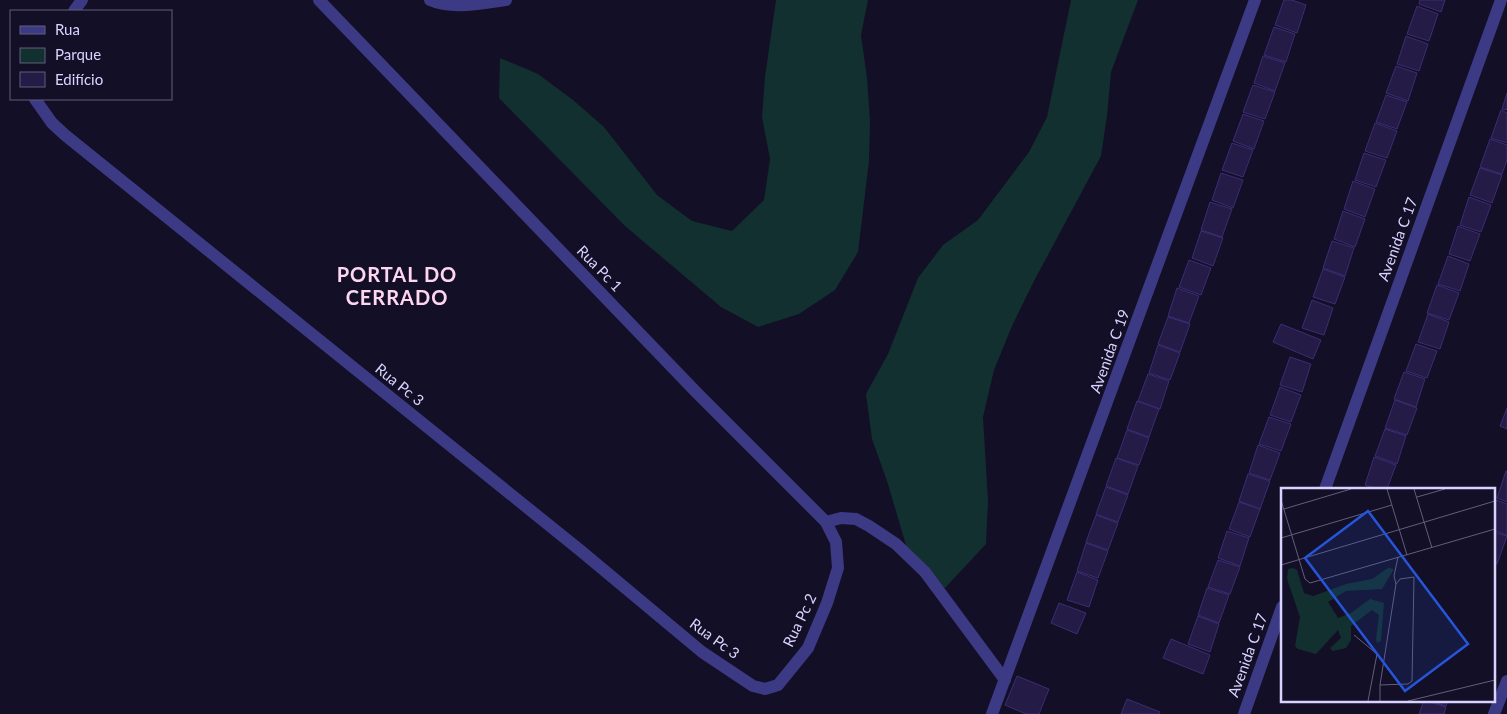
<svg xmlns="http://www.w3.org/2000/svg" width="1507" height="714" font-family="Lato,sans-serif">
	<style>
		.green { fill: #12302f }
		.building { fill: #241b47; stroke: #3b2d73 }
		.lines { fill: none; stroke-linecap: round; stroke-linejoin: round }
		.minor { stroke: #3d3a85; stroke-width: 12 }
		.labels { text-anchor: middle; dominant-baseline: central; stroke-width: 4.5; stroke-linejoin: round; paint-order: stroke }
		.street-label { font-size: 15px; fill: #d9d4ff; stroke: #130f26 }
		.district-label { font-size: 20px; font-weight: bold; letter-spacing: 1px; fill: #ffd6f0; stroke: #130f26 }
		.inset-road { fill: none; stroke: #625e7d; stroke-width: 1 }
		.view { fill: #2655da; fill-opacity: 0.15; stroke: #2655da; stroke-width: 2.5 }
		.inset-edge { fill: none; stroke: #d9d4ff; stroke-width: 2.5 }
	</style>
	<rect width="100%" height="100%" fill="#130f26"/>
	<g class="green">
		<polygon points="776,0 868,0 861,35 867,78 870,121 869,161 858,252 835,290 799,314 758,327 721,307 625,226 499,98 500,58 538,74 573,100 604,127 657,195 692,221 732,231 764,200 770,159 762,117 765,77"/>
		<polygon points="1071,0 1138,0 1111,72 1107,116 1101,156 1034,281 1012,326 994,370 983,417 988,501 986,544 945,588 911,562 887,481 872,439 866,394 888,354 918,278 943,245 978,220 1029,152 1047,117"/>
	</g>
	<g class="building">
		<polygon points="1284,0 1292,0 1306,5 1297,33 1275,25"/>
		<polygon points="1420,0 1445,0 1441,12 1419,4"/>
		<polygon points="1417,6 1438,14 1429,41 1407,34"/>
		<polygon points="1274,27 1295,34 1286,62 1264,55"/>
		<polygon points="1406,36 1428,44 1419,71 1397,64"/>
		<polygon points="1263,56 1285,63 1275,91 1254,83"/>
		<polygon points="1396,66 1417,73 1408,101 1386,93"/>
		<polygon points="1253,85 1275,92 1265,119 1243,112"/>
		<polygon points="1507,93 1507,110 1502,109"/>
		<polygon points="1386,95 1407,102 1397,129 1376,122"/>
		<polygon points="1501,110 1507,113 1507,143 1491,138"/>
		<polygon points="1243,114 1264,121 1254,149 1233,141"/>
		<polygon points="1375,123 1397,131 1387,158 1365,151"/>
		<polygon points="1490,139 1507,145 1507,160 1502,174 1480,167"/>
		<polygon points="1232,143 1253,150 1243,177 1222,170"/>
		<polygon points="1364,153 1386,160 1376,187 1355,180"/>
		<polygon points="1480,168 1502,175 1492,203 1470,195"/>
		<polygon points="1221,173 1243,180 1233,208 1212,200"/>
		<polygon points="1353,181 1375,189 1365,217 1344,209"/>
		<polygon points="1469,197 1491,205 1481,232 1460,225"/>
		<polygon points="1210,202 1232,209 1222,237 1201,230"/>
		<polygon points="1343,211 1365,219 1355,247 1334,239"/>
		<polygon points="1458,226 1480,234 1470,261 1449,254"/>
		<polygon points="1201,231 1223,238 1213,266 1192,258"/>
		<polygon points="1332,241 1354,248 1345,276 1323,268"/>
		<polygon points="1448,256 1469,264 1460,291 1438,284"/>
		<polygon points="1189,260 1211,268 1201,295 1179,287"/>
		<polygon points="1323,269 1345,277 1335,304 1313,297"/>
		<polygon points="1437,285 1459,293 1449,320 1427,313"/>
		<polygon points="1177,288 1199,296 1189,323 1168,316"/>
		<polygon points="1312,300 1333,308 1324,335 1302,328"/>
		<polygon points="1428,314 1449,322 1440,349 1418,342"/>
		<polygon points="1168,317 1190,324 1180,352 1158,344"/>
		<polygon points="1281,324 1321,340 1313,359 1273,342"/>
		<polygon points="1416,344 1437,351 1427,378 1406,371"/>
		<polygon points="1158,345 1180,353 1170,380 1149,373"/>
		<polygon points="1290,357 1311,364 1302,392 1280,385"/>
		<polygon points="1404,372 1425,379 1416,407 1394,399"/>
		<polygon points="1148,374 1169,381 1160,409 1138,401"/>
		<polygon points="1280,387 1301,395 1291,422 1270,415"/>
		<polygon points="1395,400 1417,408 1407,435 1385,428"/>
		<polygon points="1137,401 1159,409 1149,437 1127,429"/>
		<polygon points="1507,408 1507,429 1500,426"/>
		<polygon points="1269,417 1291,424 1281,451 1259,444"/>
		<polygon points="1385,429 1406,436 1397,464 1375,456"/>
		<polygon points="1127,430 1149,438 1139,465 1117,458"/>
		<polygon points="1258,445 1280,453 1270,480 1249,473"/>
		<polygon points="1374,457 1396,465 1387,489 1377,489 1365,485"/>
		<polygon points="1116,458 1138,466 1128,494 1106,486"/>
		<polygon points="1506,471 1507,471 1507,502 1497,498"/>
		<polygon points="1248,474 1270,481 1260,509 1239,501"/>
		<polygon points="1106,487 1128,495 1118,522 1096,514"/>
		<polygon points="1496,500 1507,504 1507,535 1493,530 1493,507"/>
		<polygon points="1239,502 1260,509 1250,537 1229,529"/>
		<polygon points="1096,515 1118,523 1108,550 1086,542"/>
		<polygon points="1227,531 1249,538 1240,566 1218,558"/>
		<polygon points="1493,532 1507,536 1497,564 1493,563"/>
		<polygon points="1086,543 1108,551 1098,578 1077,571"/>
		<polygon points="1218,560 1240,567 1230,594 1208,587"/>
		<polygon points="1077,572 1098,580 1089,607 1067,600"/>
		<polygon points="1207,588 1229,595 1219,623 1198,615"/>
		<polygon points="1059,603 1086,613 1077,634 1051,623"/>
		<polygon points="1198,616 1219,624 1210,652 1188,644"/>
		<polygon points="1171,639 1210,655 1203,674 1163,658"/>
		<polygon points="1017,676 1049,689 1039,714 1026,714 1005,705"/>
		<polygon points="1127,699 1160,712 1159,714 1121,714"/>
		<polygon points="1424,700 1446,707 1444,714 1419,714"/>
		<polygon points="1428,700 1448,700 1446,706"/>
	</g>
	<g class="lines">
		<g class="minor">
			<path d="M430,0C453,10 482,3 506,0"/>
			<polyline points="74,11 82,0"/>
			<polyline points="35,99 52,123 65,135 581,551 702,652 753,686 765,689 778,685 808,648 827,603 838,568 836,542 826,522 697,393 319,0"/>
			<polyline points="1325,489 1501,0"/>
			<polyline points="826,522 841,518 856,519 869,526 896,544 925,572 1005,680"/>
			<polyline points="992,714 1255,0"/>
			<polyline points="1244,714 1282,607"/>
			<polyline points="1494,714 1507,681"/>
		</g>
	</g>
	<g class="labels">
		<g class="street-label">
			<text transform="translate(1397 239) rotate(-70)">Avenida C 17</text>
			<text transform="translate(600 268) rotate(46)">Rua Pc 1</text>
			<text transform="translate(1109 351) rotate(-70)">Avenida C 19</text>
			<text transform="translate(400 384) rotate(39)">Rua Pc 3</text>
			<text transform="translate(799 620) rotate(-64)">Rua Pc 2</text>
			<text transform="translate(715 638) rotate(36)">Rua Pc 3</text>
			<text transform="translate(1247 655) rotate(-70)">Avenida C 17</text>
		</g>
		<g class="district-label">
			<text x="397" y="274">PORTAL DO<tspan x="397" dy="23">CERRADO</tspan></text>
		</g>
	</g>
	<g transform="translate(1281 488)">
		<rect width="214" height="214" fill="#130f26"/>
		<path d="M12,80L16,82L23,105L32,108L65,96L91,91L107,80L113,81L101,101L65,103L47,114L57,130L70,125L89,111L103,115L100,153L96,155L95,151L98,127L91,122L70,138V152L65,160L52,163L49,160L60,150L57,142L35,166L17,161L14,158L19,129L6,91L7,81Z" fill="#12302f"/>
		<path class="inset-road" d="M106,1L126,67M133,1L151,60M136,9L164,1M0,12L24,91L29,95L214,41M3,21L70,1M0,50L111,17M0,77L214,13M115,96L113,88L117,69M73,147L96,166L87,213M99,197L127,196L131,193L133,89L119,91L115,96L99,197V213M127,213L214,192"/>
		<path class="view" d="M87,23L187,156L124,203L24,70Z"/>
		<rect width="214" height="214" class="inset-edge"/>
	</g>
	<rect x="10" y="10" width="162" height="90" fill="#130f26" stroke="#625e7d"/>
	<rect x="20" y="26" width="25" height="8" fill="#3d3a85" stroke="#625e7d"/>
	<text x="55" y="35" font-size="15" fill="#d9d4ff">Rua</text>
	<rect x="20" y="48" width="25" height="15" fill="#12302f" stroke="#625e7d"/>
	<text x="55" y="60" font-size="15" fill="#d9d4ff">Parque</text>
	<rect x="20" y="72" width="25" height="15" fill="#241b47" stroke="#625e7d"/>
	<text x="55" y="85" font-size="15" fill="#d9d4ff">Edifício</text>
</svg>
